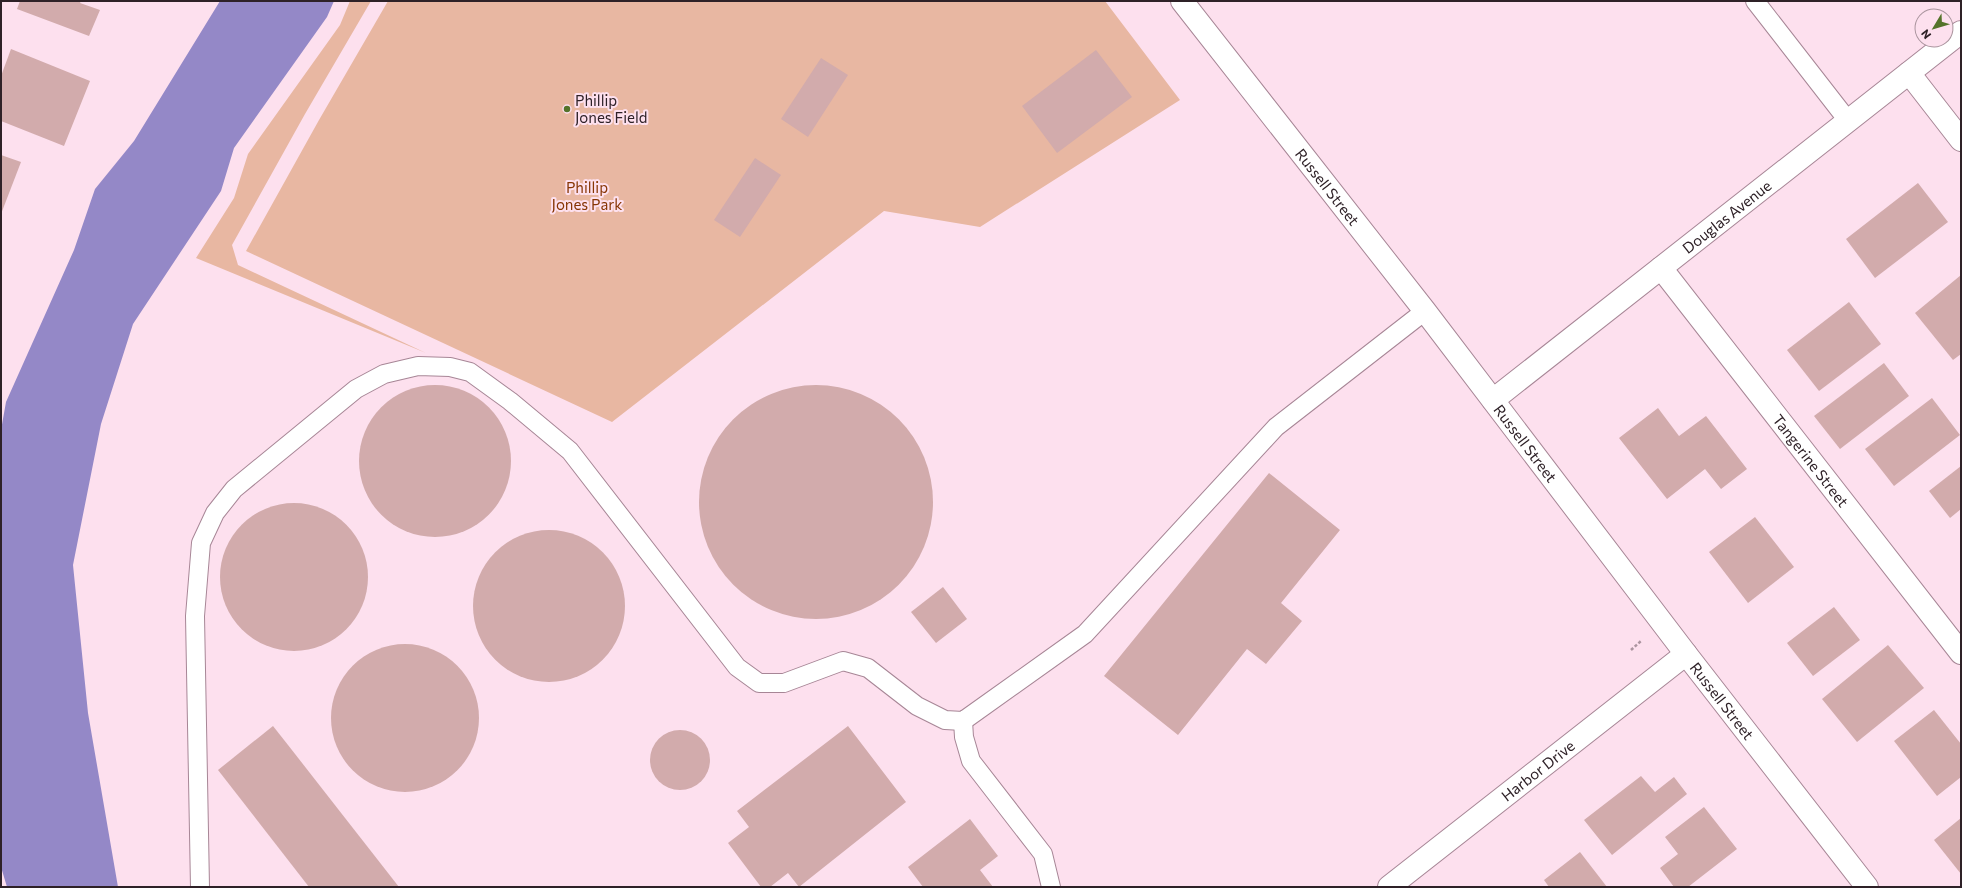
<svg xmlns="http://www.w3.org/2000/svg" width="1962" height="888" font-family="Commissioner,sans-serif">
	<style>
		.green { fill: #e8b7a2 }
		.water { fill: #9488c7 }
		.building { fill: #d2abac }
		.lines { fill: none; stroke-linecap: round; stroke-linejoin: round }
		.lane-casing { stroke: #a78696; stroke-width: 20 }
		.street-casing { stroke: #a78696; stroke-width: 24 }
		.path { stroke: #ac95a0; stroke-width: 2.5; stroke-dasharray: 3 2; stroke-linecap: butt }
		.lane { stroke: #fff; stroke-width: 18 }
		.street { stroke: #fff; stroke-width: 22 }
		.poi-dot { fill: #54732a; stroke: #fde0ee; stroke-width: 1.5 }
		.labels { text-anchor: middle; dominant-baseline: central; stroke-width: 4; stroke-linejoin: round; paint-order: stroke }
		.poi-label { font-size: 15px; fill: #2e2127; stroke: #fde0ee; text-anchor: start }
		.park-label { font-size: 15px; fill: #863504; stroke: #fde0ee }
		.street-label { font-size: 15px; fill: #2e2127; stroke: #fde0ee }
	</style>
	<rect width="100%" height="100%" fill="#fde0ee"/>
	<g class="green">
		<polygon points="350,1 371,1 305,114 232,245 238,265 426,353 196,258 234,198 248,154 340,25"/>
		<polygon points="388,1 1105,1 1180,100 980,227 884,211 612,422 246,251 319,120"/>
	</g>
	<polygon class="water" points="220,1 334,1 327,17 234,148 221,191 133,324 101,424 73,565 88,713 118,887 7,887 1,867 1,430 6,402 74,250 95,189 134,141"/>
	<g class="building">
		<polygon points="20,1 81,1 80,3 100,10 89,36 17,9"/>
		<polygon points="11,49 90,81 64,146 1,121 1,76"/>
		<polygon points="1096,50 1132,97 1057,153 1022,106"/>
		<polygon points="821,58 848,75 808,137 781,119"/>
		<polygon points="1,155 21,162 1,214"/>
		<polygon points="755,158 781,175 740,237 714,220"/>
		<polygon points="1918,183 1948,222 1875,278 1846,239"/>
		<polygon points="1961,275 1961,354 1953,360 1915,313"/>
		<polygon points="1849,302 1881,344 1819,391 1787,350"/>
		<polygon points="1884,363 1909,396 1840,449 1814,416"/>
		<circle cx="816" cy="502" r="117"/>
		<circle cx="435" cy="461" r="76"/>
		<polygon points="1932,398 1960,435 1894,486 1865,449"/>
		<polygon points="1658,408 1679,436 1706,416 1747,469 1721,489 1705,469 1667,499 1619,438"/>
		<polygon points="1961,466 1961,509 1950,518 1929,491"/>
		<polygon points="1269,473 1340,530 1281,603 1302,621 1266,664 1247,649 1178,735 1104,676"/>
		<circle cx="294" cy="577" r="74"/>
		<polygon points="1755,517 1794,567 1748,603 1709,552"/>
		<circle cx="549" cy="606" r="76"/>
		<polygon points="943,587 967,619 936,643 911,612"/>
		<polygon points="1834,607 1860,640 1813,676 1787,643"/>
		<circle cx="405" cy="718" r="74"/>
		<polygon points="1888,645 1924,688 1857,742 1822,699"/>
		<polygon points="1934,710 1961,744 1961,777 1937,796 1894,741"/>
		<polygon points="273,726 288,745 399,887 309,887 218,770"/>
		<polygon points="848,726 906,802 799,887 788,873 770,887 761,887 728,843 749,827 737,811"/>
		<circle cx="680" cy="760" r="30"/>
		<polygon points="1641,776 1655,792 1674,777 1687,794 1612,855 1584,820"/>
		<polygon points="1704,807 1737,849 1688,887 1674,887 1660,868 1678,854 1665,837"/>
		<polygon points="1961,818 1961,874 1934,840"/>
		<polygon points="970,819 998,856 980,870 993,887 923,887 908,867"/>
		<polygon points="1580,852 1607,887 1549,887 1544,880"/>
	</g>
	<g class="lines">
		<g class="lane-casing">
			<g id="lane">
				<polyline points="1755,1 1849,122"/>
				<polyline points="963,721 964,737 971,761 1043,854 1051,887"/>
				<polyline points="200,887 195,616 201,543 215,513 234,489 356,389 384,374 418,366 450,367 470,372 510,401 570,451 737,667 759,683 784,683 843,661 868,668 917,706 945,720 963,721 1085,634 1276,427 1425,311"/>
			</g>
		</g>
		<g class="street-casing">
			<g id="street">
				<path id="s1" d="M1182,1L1425,311L1686,654L1867,887"/>
				<polyline points="1909,73 1961,140"/>
				<path id="s2" d="M1661,268L1961,653"/>
				<path id="s3" d="M1493,400L1961,32"/>
				<path id="s4" d="M1389,887L1686,654"/>
			</g>
		</g>
		<polyline class="path" points="1631,650 1641,641"/>
		<use href="#lane" class="lane"/>
		<use href="#street" class="street"/>
	</g>
	<circle class="poi-dot" cx="567" cy="109" r="4"/>
	<g class="labels">
		<g class="poi-label">
			<text x="575" y="100">Phillip<tspan x="575" dy="17">Jones Field</tspan></text>
		</g>
		<g class="park-label">
			<text x="587" y="187">Phillip<tspan x="587" dy="17">Jones Park</tspan></text>
		</g>
		<g class="street-label">
			<text stroke="none"><textPath href="#s1" startOffset="236">Russell Street</textPath></text>
			<text stroke="none"><textPath href="#s3" startOffset="297">Douglas Avenue</textPath></text>
			<text stroke="none"><textPath href="#s1" startOffset="560">Russell Street</textPath></text>
			<text stroke="none"><textPath href="#s2" startOffset="244">Tangerine Street</textPath></text>
			<text stroke="none"><textPath href="#s1" startOffset="884">Russell Street</textPath></text>
			<text stroke="none"><textPath href="#s4" startOffset="189">Harbor Drive</textPath></text>
		</g>
	</g>
	<rect width="1962" height="888" fill="none" stroke="#2e2127" stroke-width="4"/>
	<g transform="translate(1934 28) rotate(232)"><circle r="19" fill="#fde0ee" stroke="#aa949e"/>
	<path d="M0-3L7 15L0 10L-7 15Z" fill="#54732a"/>
	<text y="-6" font-size="11" font-weight="bold" text-anchor="middle" fill="#2e2127">N</text>
	</g>
</svg>
